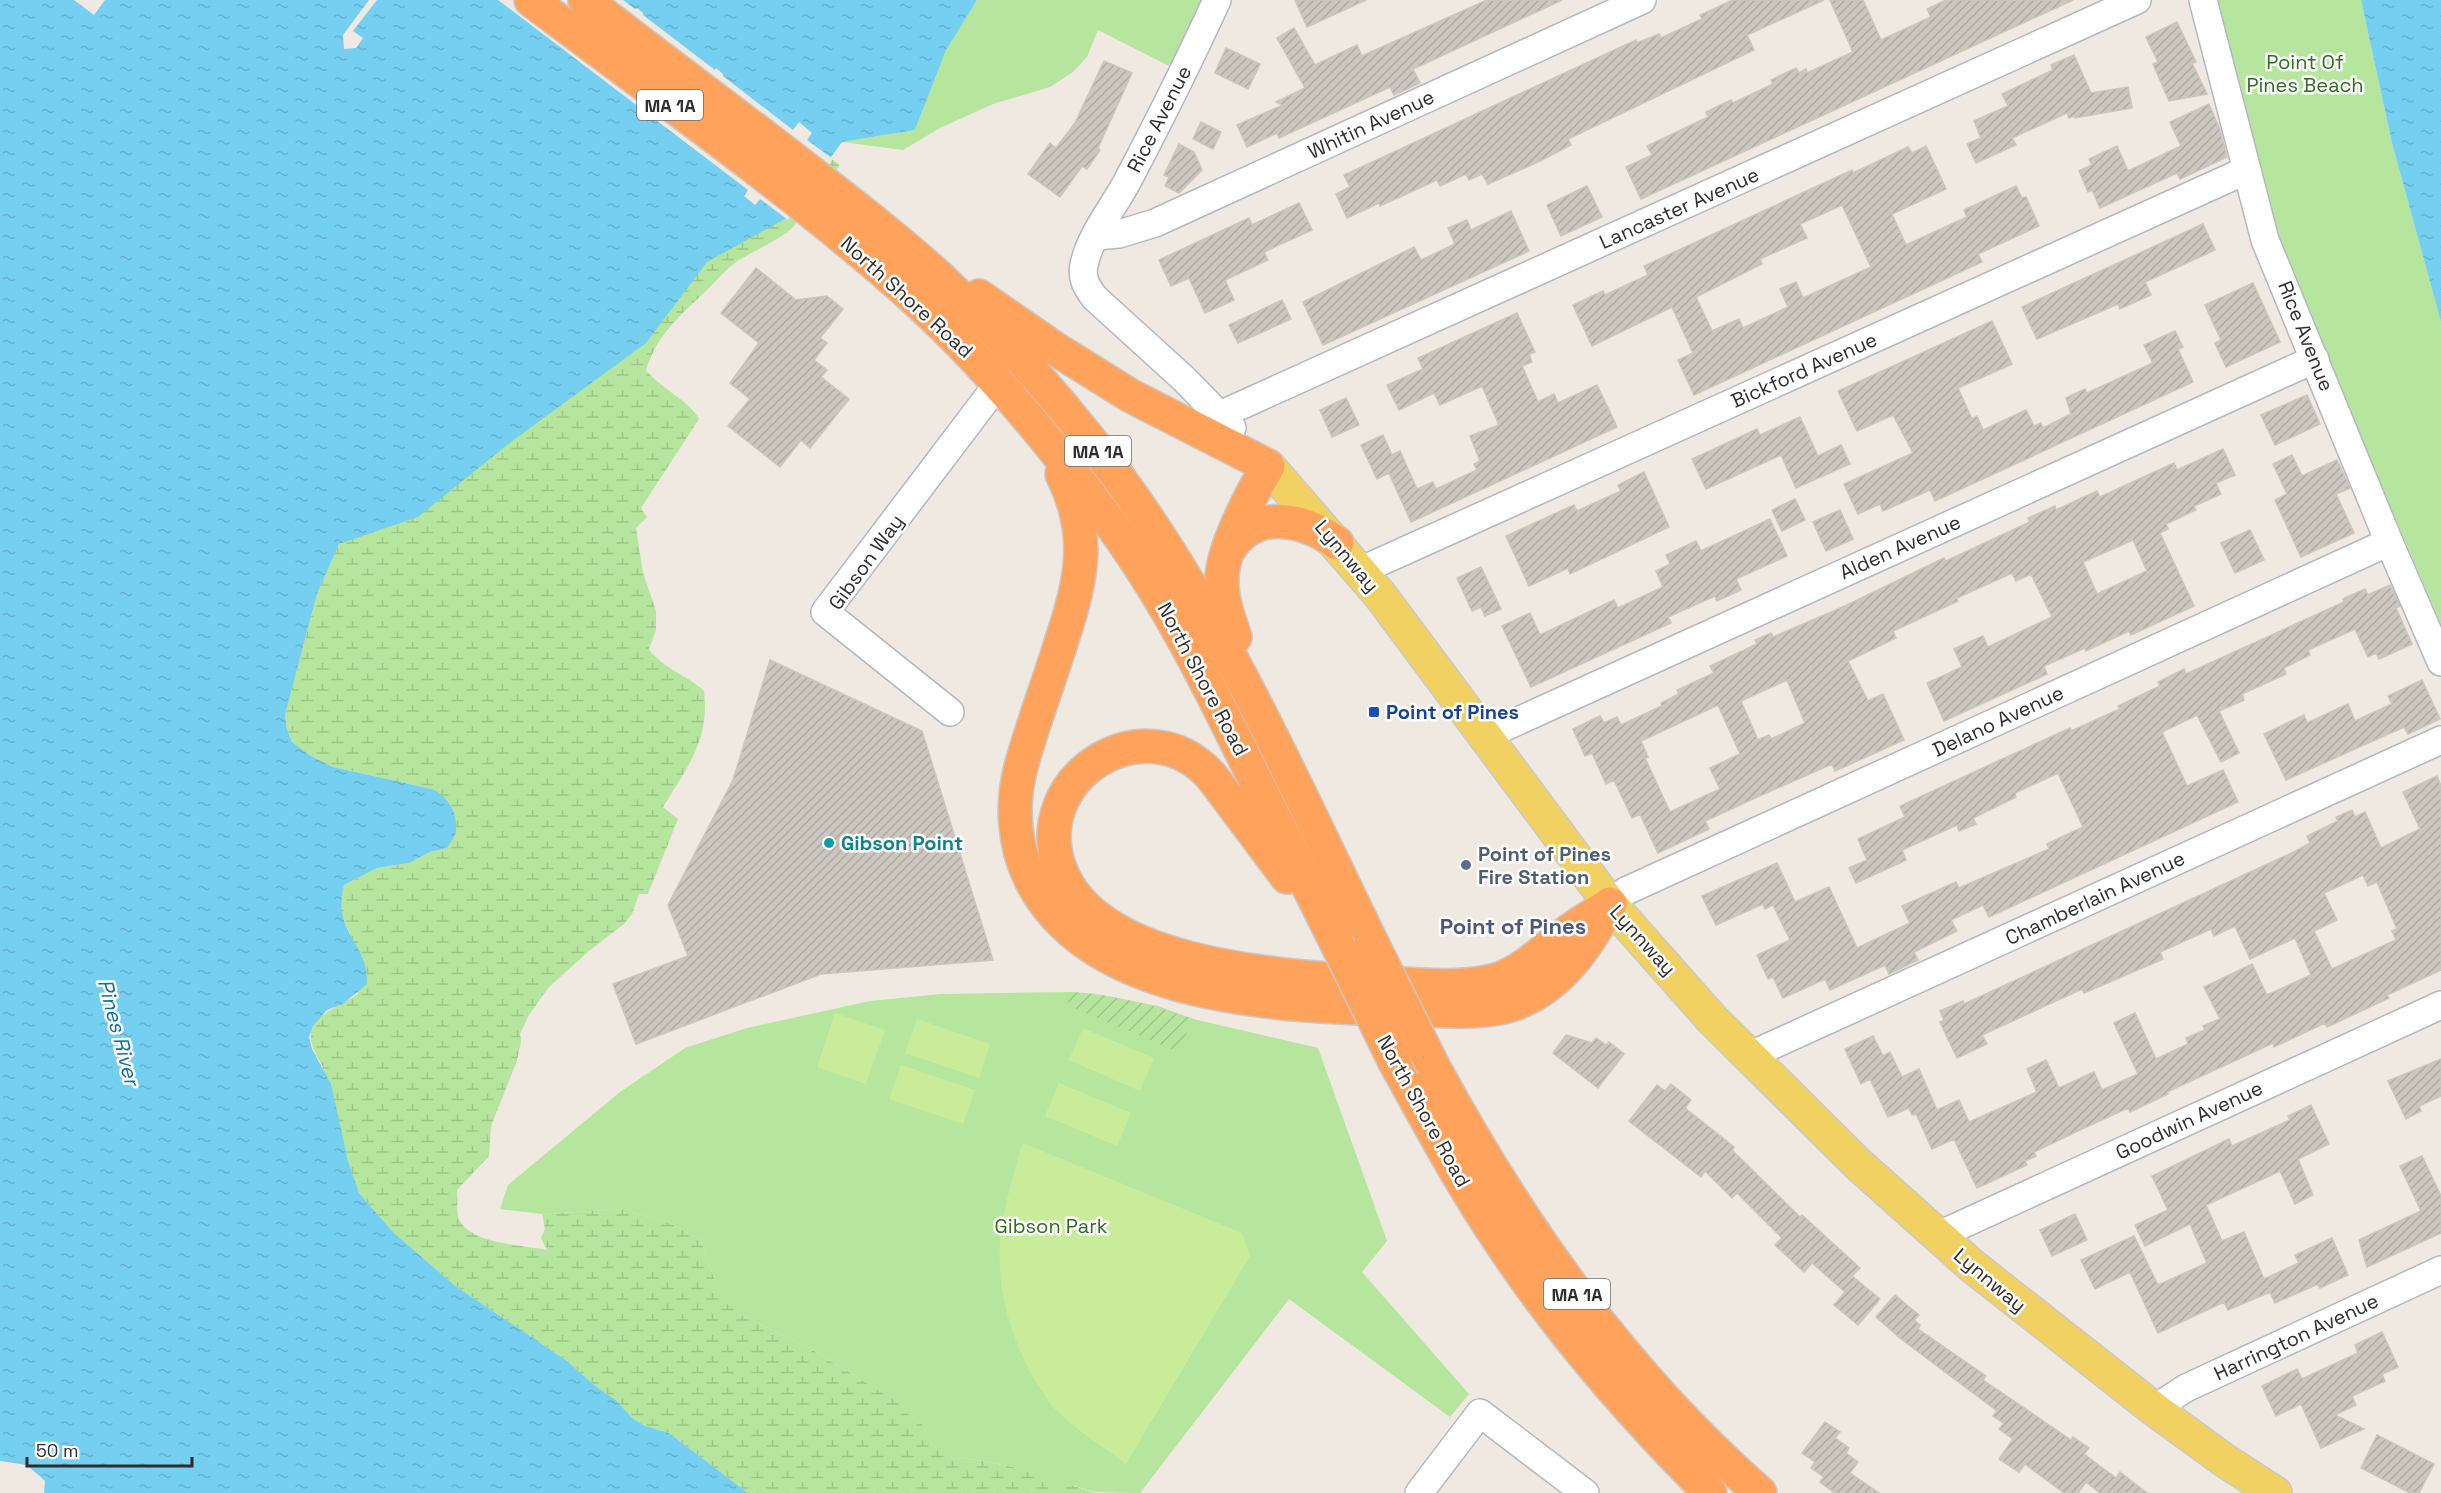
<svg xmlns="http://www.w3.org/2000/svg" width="2441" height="1493" font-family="'Space Grotesk',sans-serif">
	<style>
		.wetland { fill: url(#wetland-marsh) }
		.park { fill: #b6e59e }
		.garden { fill: url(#garden-furrows) }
		.pitch { fill: #c9ec9a }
		.water { fill: url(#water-ripples) }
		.pier { fill: #efe9e1 }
		.building { fill: url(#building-hatch); stroke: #cbc5ba; stroke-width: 1.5; fill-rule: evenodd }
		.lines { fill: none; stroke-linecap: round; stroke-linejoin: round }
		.minor-casing { stroke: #b4b7c1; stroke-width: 30 }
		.major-casing { stroke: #c9c9c9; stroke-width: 36 }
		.highway-casing { stroke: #c9c9c9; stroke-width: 36 }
		.minor { stroke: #fff; stroke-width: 27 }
		.major { stroke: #f2d163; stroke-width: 33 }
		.highway { stroke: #ffa35c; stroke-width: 33 }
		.highway-bridge-casing { stroke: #c9c9c9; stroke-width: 36; stroke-linecap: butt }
		.highway-bridge { stroke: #ffa35c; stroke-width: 33 }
		.transit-dot { fill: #1a4fb4; stroke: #fff; stroke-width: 2 }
		.culture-dot { fill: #0f9aa8; stroke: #fff; stroke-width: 2 }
		.service-dot { fill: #5c6f8a; stroke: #fff; stroke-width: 2 }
		.labels { text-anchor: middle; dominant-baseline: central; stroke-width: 5; stroke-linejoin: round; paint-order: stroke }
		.shield { fill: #fff; stroke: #6d6d6d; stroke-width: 1.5 }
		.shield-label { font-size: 18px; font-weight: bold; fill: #2e2e2e }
		.park-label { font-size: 20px; fill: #2c6e1b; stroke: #fff }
		.street-label { font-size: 20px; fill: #2e2e2e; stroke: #fff }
		.transit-label { font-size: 20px; font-weight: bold; fill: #164399; stroke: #fff; text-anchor: start }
		.culture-label { font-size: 20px; font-weight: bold; fill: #0d838f; stroke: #fff; text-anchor: start }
		.service-label { font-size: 20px; font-weight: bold; fill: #4e5e75; stroke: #fff; text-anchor: start }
		.water-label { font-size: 21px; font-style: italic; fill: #0d6fa3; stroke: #fff }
		.quarter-label { font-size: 22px; font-weight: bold; fill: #4d5680; stroke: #fff }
	</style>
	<defs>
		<pattern id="wetland-marsh" width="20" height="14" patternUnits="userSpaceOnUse" patternTransform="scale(1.5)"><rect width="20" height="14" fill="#b6e59e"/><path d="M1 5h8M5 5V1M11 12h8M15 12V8" fill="none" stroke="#9dc588"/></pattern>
		<pattern id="garden-furrows" width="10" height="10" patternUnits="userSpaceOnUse" patternTransform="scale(1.5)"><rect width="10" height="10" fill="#b6e59e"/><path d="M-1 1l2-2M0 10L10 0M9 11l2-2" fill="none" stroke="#9dc588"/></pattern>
		<pattern id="water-ripples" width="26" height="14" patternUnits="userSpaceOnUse" patternTransform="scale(1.5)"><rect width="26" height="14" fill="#75cff0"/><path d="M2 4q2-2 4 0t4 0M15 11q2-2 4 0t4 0" fill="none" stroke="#66b2ce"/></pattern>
		<pattern id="building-hatch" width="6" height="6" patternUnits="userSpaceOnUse" patternTransform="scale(1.5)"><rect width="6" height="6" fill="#cbc7bf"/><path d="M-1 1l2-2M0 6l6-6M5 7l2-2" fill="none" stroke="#afaba4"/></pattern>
	</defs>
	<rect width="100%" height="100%" fill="#efe9e1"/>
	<path class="wetland" d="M810,144L840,165L792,228C784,237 754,251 741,259C727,267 718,279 707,290C680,316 658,333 646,370C661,389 690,401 699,419L641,508L647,517L636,528L643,573L656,611V630L649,649C662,668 687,675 704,691C710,741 687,767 663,807L678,819L648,894H639L632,914L624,924L589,951L548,988L529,1015L520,1034L521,1041L517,1061L491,1126L489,1156L457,1190C458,1199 456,1211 459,1219C469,1244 524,1245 547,1250L541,1238L545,1229L542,1214L627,1209L634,1213L670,1223L701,1240L718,1290L739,1314L806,1346L898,1402L908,1414L922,1424L932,1445L947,1457L977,1460L1013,1467L1048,1477L1095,1493H748L669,1433L645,1426L631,1417L617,1401L594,1385L567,1361L454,1285L393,1232L359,1193L353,1179L322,1065C293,1020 326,1015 358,994L350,933L341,916L340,900L344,885L377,868L409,863L430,852L447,848L432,789L333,767L311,756L292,742L287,729L285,715L317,594L348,523Z"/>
	<g class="park">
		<polygon points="977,0 1203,0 1171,67 1098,30 1087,57 1073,72 1050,87 993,104 940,128 903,150 842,142 915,130 946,49"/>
		<polygon points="2218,0 2361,0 2392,143 2441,322 2441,624 2300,299 2272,219 2241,109"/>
		<polygon points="1072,992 1097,994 1158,1006 1193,1019 1318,1048 1387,1241 1362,1272 1469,1394 1450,1417 1289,1299 1140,1493 1095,1492 1013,1467 977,1460 947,1457 932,1445 922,1424 908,1414 898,1402 806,1346 739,1314 727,1304 718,1290 701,1240 670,1223 634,1213 627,1209 542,1214 500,1209 508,1185 620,1092 685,1048 747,1028 870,1001 941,994"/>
	</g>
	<path class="garden" d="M1072,992C1114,995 1154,1005 1193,1019L1178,1052L1067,1005Z"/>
	<g class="pitch">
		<polygon points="835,1013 885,1030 866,1084 817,1067"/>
		<polygon points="917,1019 990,1044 979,1078 905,1053"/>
		<polygon points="1083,1028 1154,1058 1140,1091 1069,1060"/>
		<polygon points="901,1065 975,1090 963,1124 889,1099"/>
		<polygon points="1059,1083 1131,1113 1117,1146 1045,1116"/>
		<path d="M1023,1143L1242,1233L1250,1256L1126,1464C1106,1449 1074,1428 1057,1411C1042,1395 1027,1368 1019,1348C987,1270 999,1220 1023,1143Z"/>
	</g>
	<g class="water">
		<path d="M0,0H977L946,50L915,130L842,142L785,219L707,262L646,343L511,442L418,517L339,544L317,594L285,715L287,729L292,742L311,756L333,767L432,789C447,796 458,812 456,830C456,836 450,843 447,848L430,852L409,863L377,868L344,885C331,933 369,942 367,984L343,1004L327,1010L313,1026L309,1037L312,1049L331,1084L348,1161L359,1193L393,1232L454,1285L567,1361L594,1385L617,1401L631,1417L645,1426L669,1433L748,1493H44L45,1481L27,1465L0,1461Z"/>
		<polygon points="2361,0 2441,0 2441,322 2392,143"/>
	</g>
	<g class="pier">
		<polygon points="74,0 105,0 94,15"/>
		<polygon points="369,0 377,0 353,31 363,38 356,48 344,49 343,35"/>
		<polygon points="498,0 623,0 635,9 637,8 643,13 643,15 715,70 716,68 723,74 723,76 793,130 799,122 812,133 807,140 833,159 788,220 760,199 755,205 744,196 748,190"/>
	</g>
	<g class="building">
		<polygon points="1295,0 1366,0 1307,27"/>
		<polygon points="1487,0 1562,0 1413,69 1420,83 1394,95 1390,87 1279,138 1277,133 1247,147 1237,125 1283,105 1276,102 1305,88 1277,38 1294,28 1315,65 1357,45 1362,56"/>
		<polygon points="1733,0 1824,0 1747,35 1754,50 1568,139 1571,145 1536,163 1488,184 1482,174 1469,180 1466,174 1440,186 1437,180 1380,206 1379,203 1347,218 1336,194 1350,187 1344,175 1636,40 1637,43 1659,34 1661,38 1702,19 1700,15"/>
		<polygon points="1830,0 1863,0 1881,40 1931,17 1927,9 1946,0 2073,0 1641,199 1626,167 1652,155 1647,146 1708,117 1706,112 1731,100 1733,103 1773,84 1771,80 1796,68 1799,73 1806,69 1807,73 1853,52"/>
		<polygon points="2177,22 2196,62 2192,63 2207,94 2169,101 2153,64 2158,62 2146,37"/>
		<polygon points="1226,48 1260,64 1248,89 1215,73"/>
		<polygon points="2074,55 2091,93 2128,87 2132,108 2075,118 2074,116 2069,118 2067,113 2012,138 2016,145 1976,163 1967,144 1981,138 1974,121 2008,106 2002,94 2053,70 2051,65"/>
		<polygon points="1104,61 1132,73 1098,148 1100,150 1087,169 1082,166 1060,197 1028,174 1050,143 1056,148 1075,123"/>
		<polygon points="2209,104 2220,130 2227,157 2180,179 2177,173 2100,208 2092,190 2088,192 2079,171 2092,165 2089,159 2117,146 2128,171 2181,146 2170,122"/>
		<polygon points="1201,122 1221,132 1213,149 1193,139"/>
		<polygon points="1179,144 1194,152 1202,170 1179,193 1165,186 1169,177 1164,175"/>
		<path d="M1926,146L1946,189L1892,214L1906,245L1967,217L1964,210L2016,186L2022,198L2026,197L2039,226L1978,254L1982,262L1694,395L1678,360L1693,353L1672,307L1592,346L1573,305L1603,291L1605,295L1648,275L1644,266L1852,170L1853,173L1908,147L1912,153ZM1842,205L1871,267L1803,298L1796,282L1780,289L1788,307L1743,328L1739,319L1712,331L1696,297L1762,264L1760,259L1807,238L1800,224Z"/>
		<polygon points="1587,186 1602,217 1561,236 1547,205"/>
		<polygon points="1299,203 1312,230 1264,252 1268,260 1225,280 1234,300 1205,313 1189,278 1171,286 1159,260 1249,218 1252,225"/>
		<polygon points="1511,211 1529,251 1323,345 1303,302 1414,247 1421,260 1455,244 1448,228 1467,220 1471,230"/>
		<polygon points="2203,224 2215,250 2145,282 2151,295 2120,309 2118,304 2037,339 2022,307"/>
		<polygon points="756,268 796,300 827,296 843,309 820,338 827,343 814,360 827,370 821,377 849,399 810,448 801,440 780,467 728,426 750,399 730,383 759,343 721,313"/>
		<polygon points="2253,283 2280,342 2226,367 2215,343 2221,340 2205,305"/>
		<polygon points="1282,300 1291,319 1238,343 1229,325"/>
		<polygon points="1517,313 1535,352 1529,354 1532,362 1522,366 1538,402 1554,394 1558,403 1597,385 1617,427 1411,522 1389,473 1377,479 1361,445 1383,435 1392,455 1400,451 1417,489 1433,482 1436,489 1477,470 1474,464 1480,461 1470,436 1499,425 1482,386 1440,405 1434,393 1399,410 1387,385 1423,369 1418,358"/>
		<polygon points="1992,321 2012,364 1958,388 1972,419 1977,416 1983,430 2026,410 2034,426 2041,423 2043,428 2071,414 2066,398 2085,389 2087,393 2153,363 2144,345 2175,331 2183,347 2178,349 2193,382 1935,501 1930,490 1883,511 1880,504 1858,514 1844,484 1913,453 1893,415 1857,431 1838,391"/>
		<polygon points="2307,395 2320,424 2275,445 2261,415"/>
		<polygon points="1346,398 1359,425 1332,437 1320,410"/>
		<polygon points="1800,417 1818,456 1841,445 1850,464 1796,488 1781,455 1706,489 1692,459 1757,429 1760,435"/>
		<path d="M2223,449L2235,475L2216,483L2221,494L2194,506L2196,510L2166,524L2168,529L2160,533L2194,606L2131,635L2129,631L2086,651L2085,648L2044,666L2047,674L1944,721L1927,683L1962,667L1954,649L1983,636L1988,647L2052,617L2031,574L2016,581L2012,573L1957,598L1958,601L1893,631L1896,638L1848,661L1868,701L1883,694L1904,740L1835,771L1832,764L1755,798L1705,821L1709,829L1658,853L1640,814L1632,818L1614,780L1606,784L1592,753L1585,756L1573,729L1600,716L1604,723L1617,717L1621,725L1662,706L1661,703L1679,694L1677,690L1714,673L1710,666L1757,644L1755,640L1771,633L1773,637L1845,606L1944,558L1946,561L2030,522L2028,518L2055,506L2056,510L2097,491L2100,497L2174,463L2177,470ZM2133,540L2147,571L2097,594L2083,562ZM1787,680L1805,723L1771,739L1769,735L1758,740L1741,701ZM1718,705L1740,754L1710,768L1720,789L1670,812L1645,758L1648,757L1641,741Z"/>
		<polygon points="2292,455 2302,476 2337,460 2350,488 2336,494 2354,533 2301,557 2275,500 2287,494 2273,464"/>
		<polygon points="1644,472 1669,527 1570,574 1568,568 1529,586 1506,536 1574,505 1577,511 1621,491 1618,485"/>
		<polygon points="1795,499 1805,520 1782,531 1772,510"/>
		<polygon points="1840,510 1853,539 1826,551 1813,522"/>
		<polygon points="1770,519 1787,556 1736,579 1741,590 1717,601 1715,596 1668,617 1671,623 1531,687 1502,626 1530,613 1540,635 1614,600 1618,608 1663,587 1656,571 1670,564 1666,555 1696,541 1701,551"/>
		<polygon points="2250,530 2264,560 2235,573 2221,543"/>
		<polygon points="1481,567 1501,609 1485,616 1481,607 1472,611 1457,578"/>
		<polygon points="2390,585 2400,606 2396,608 2412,644 2379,659 2376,653 2368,657 2355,629 2308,650 2310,655 2284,668 2286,674 2242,694 2244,700 2219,711 2239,753 2221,762 2197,715 2162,732 2187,786 2223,770 2238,802 1989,917 1983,905 1951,920 1957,931 1914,952 1918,960 1889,974 1885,965 1830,990 1825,979 1783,998 1773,977 1768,979 1757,955 1790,940 1773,905 1765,909 1763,904 1716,925 1702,896 1777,863 1795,902 1829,887 1857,948 1910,923 1902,906 1956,882 1959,888 2049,849 2047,844 2083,827 2058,773 2015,793 2016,797 1973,818 1976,824 1959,831 1957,825 1902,850 1906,860 1856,883 1849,868 1867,860 1858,839 1905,817 1900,806 2070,728 2071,731 2120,709 2118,706 2160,686 2158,682 2184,669 2186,674 2344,602 2343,599 2365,589 2368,595"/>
		<polygon points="770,660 922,731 993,960 821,974 636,1044 613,984 688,956 668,905 733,780"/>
		<polygon points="2422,680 2440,719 2408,734 2404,727 2286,780 2264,734 2304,715 2307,723 2348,704 2355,721 2392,704 2388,696"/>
		<path d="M2437,776L2441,786V970L2387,995L2389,998L2327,1027L2325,1023L2274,1047L2273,1043L2167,1092L2168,1094L2130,1112L2128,1108L2084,1128L2034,1152L2036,1156L2025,1161L2027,1165L1977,1188L1954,1139L1932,1149L1916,1114L1912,1115L1909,1108L1888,1117L1870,1079L1861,1084L1845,1049L1873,1036L1883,1056L1890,1052L1902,1077L1919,1069L1937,1110L1959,1100L1969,1122L2037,1092L2027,1069L2046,1060L2059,1088L2094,1072L2102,1090L2138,1074L2114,1023L2135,1013L2156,1059L2188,1044L2186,1038L2205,1030L2203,1026L2220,1019L2204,987L2252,964L2267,995L2311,975L2295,938L2250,959L2235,926L2214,936L2211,929L2160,952L2163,959L2084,993L2082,989L1982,1035L1987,1044L1957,1058L1940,1022L1944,1020L1940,1011L1963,1001L1964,1004L2296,851L2310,843L2307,836L2338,821L2336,817L2352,810L2355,817L2365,812L2381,848L2420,829L2403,792ZM2363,875L2368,886L2377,882L2397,929L2392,931L2396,940L2332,969L2314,931L2337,920L2324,893Z"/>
		<polygon points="1566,1035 1592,1043 1596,1038 1606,1045 1609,1042 1624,1054 1598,1088 1553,1053"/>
		<polygon points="2441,1059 2441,1096 2419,1106 2421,1111 2406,1119 2388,1081"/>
		<polygon points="1671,1084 1691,1100 1685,1108 1734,1147 1732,1150 1800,1217 1802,1215 1860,1268 1852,1276 1880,1299 1858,1325 1834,1305 1845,1292 1812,1263 1804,1272 1775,1245 1782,1238 1737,1193 1732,1198 1705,1171 1701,1177 1629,1121 1657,1085 1665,1091"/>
		<polygon points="2311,1105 2329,1144 2298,1159 2313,1195 2295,1204 2280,1171 2206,1205 2222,1241 2244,1232 2264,1279 2299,1263 2295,1255 2332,1238 2348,1275 2320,1288 2318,1284 2275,1303 2267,1285 2270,1292 2228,1310 2224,1302 2158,1333 2130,1272 2095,1289 2081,1260 2134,1236 2158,1285 2207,1263 2190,1224 2145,1246 2135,1225 2168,1210 2152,1176 2229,1139 2232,1146 2290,1120 2288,1116"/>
		<polygon points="2422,1156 2441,1196 2441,1233 2367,1267 2359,1240 2421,1211 2400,1166"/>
		<polygon points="2075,1214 2087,1240 2052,1256 2040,1230"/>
		<polygon points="1895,1295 1919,1315 1914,1320 1920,1325 1918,1329 1986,1376 1983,1380 2071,1440 2073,1437 2089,1448 2084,1454 2116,1478 2120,1472 2147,1493 2100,1493 2086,1482 2078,1493 2064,1493 2025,1464 2019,1472 1999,1459 2013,1439 1999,1429 2004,1423 1993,1416 1997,1411 1901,1339 1876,1317"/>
		<polygon points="2382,1332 2398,1367 2382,1374 2385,1381 2352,1396 2356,1405 2335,1415 2364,1429 2321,1448 2301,1404 2276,1416 2262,1386 2297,1369 2302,1379 2358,1353 2355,1345"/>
		<polygon points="1825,1422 1840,1432 1835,1438 1849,1448 1846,1453 1858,1462 1850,1473 1879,1493 1835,1493 1820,1482 1824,1477 1811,1468 1815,1462 1802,1453"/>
		<polygon points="2377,1435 2434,1464 2419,1493 2410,1493 2361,1468"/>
	</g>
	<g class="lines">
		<g class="minor-casing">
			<g id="minor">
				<path d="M1217,0C1189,61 1159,121 1128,180C1114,207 1090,235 1084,265C1081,278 1087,288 1095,298L1184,379L1232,428"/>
				<polyline points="2203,0 2265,240 2389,542 2441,662"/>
				<polyline points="1096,236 1119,234 1155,223 1642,0"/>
				<polyline points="1220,415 2137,0"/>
				<polyline points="1360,571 2247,170"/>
				<polyline points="950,712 825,612 998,384"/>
				<polyline points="1485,736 2315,359"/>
				<polyline points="1610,904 1626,891 2389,542"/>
				<polyline points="1749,1056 2441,740"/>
				<polyline points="1937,1236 2441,1005"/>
				<polyline points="2154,1409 2186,1388 2441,1270"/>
				<polyline points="1419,1493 1480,1413 1585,1493"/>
			</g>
		</g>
		<g class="major-casing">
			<polyline id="major" points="1268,466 1380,595 1610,904 1711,1018 1858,1164 1971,1265 2154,1409 2224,1460 2275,1493"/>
		</g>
		<g class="highway-casing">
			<g id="highway">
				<path d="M531,0C649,89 771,175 883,271C975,349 1054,443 1123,541C1169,607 1205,678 1241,751C1273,815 1305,879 1337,944"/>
				<path d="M585,0C646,47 708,94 769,140C827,185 886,229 940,278C1004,337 1064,404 1116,474C1222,617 1293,782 1371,941"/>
				<path d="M979,296L1054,348L1131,396L1268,466C1252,493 1220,552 1222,583C1222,601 1229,619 1235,637"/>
				<path d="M1062,474C1094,538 1080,585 1059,649C1047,687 1033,724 1022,763C1011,802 1013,843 1031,880C1094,1005 1296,1006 1416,1010C1445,1011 1487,1014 1514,1004C1561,987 1588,945 1610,904"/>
				<path d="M1230,548C1256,508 1304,519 1337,543"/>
				<path d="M1287,877L1212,777C1145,701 1024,779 1061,871C1098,967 1284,976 1371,982C1409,984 1466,991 1502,978C1526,969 1544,949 1565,934C1578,924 1592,916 1606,907"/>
				<path d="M1395,1062C1429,1124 1463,1187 1503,1246C1563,1336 1634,1417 1710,1493"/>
				<path d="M1433,1066C1519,1225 1623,1373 1760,1493"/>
			</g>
		</g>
		<use href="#minor" class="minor"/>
		<use href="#major" class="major"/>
		<use href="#highway" class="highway"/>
		<g class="highway-bridge-casing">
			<g id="highway-bridge">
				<polyline points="1371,941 1433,1066"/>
				<polyline points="1337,944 1395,1062"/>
			</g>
		</g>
		<use href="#highway-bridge" class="highway-bridge"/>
	</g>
	<rect class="transit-dot" x="1368" y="706" width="12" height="12" rx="3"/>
	<circle class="culture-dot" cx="829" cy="843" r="6"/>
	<circle class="service-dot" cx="1466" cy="865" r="6"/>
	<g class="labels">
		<g class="shield">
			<rect x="637" y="90" width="66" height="30" rx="4.5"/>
			<rect x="1065" y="436" width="66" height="30" rx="4.5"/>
			<rect x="1544" y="1279" width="66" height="30" rx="4.5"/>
		</g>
		<g class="shield-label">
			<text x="670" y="105">MA 1A</text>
			<text x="1098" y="451">MA 1A</text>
			<text x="1577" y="1294">MA 1A</text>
		</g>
		<g class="park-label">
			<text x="2305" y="62">Point Of<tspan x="2305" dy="23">Pines Beach</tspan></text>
			<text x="1051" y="1226">Gibson Park</text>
		</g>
		<g class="street-label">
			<text transform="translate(1159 119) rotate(-63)">Rice Avenue</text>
			<text transform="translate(1371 124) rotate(-25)">Whitin Avenue</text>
			<text transform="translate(1679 208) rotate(-24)">Lancaster Avenue</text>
			<text transform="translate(907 297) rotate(42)">North Shore Road</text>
			<text transform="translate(2306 336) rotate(68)">Rice Avenue</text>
			<text transform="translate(1804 370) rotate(-24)">Bickford Avenue</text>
			<text transform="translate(1900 547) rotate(-24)">Alden Avenue</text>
			<text transform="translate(1347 556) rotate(50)">Lynnway</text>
			<text transform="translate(866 562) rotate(-54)">Gibson Way</text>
			<text transform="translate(1203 679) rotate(62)">North Shore Road</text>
			<text transform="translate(1998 721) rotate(-25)">Delano Avenue</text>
			<text transform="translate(2095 898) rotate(-25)">Chamberlain Avenue</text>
			<text transform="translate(1643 940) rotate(48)">Lynnway</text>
			<text transform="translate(1424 1111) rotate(61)">North Shore Road</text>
			<text transform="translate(2189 1120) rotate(-25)">Goodwin Avenue</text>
			<text transform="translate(1990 1280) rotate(40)">Lynnway</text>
			<text transform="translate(2296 1337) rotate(-25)">Harrington Avenue</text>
		</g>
		<g class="transit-label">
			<text x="1386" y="712">Point of Pines</text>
		</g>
		<g class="culture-label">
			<text x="841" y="843">Gibson Point</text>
		</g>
		<g class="service-label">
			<text x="1478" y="854">Point of Pines<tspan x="1478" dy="23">Fire Station</tspan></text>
		</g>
		<g class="water-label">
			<text transform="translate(119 1032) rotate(75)">Pines River</text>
		</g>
		<g class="quarter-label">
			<text x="1513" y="926">Point of Pines</text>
		</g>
	</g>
	<path d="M27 1457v9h165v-9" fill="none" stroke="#2e2e2e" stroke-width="3"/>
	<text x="36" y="1457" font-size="18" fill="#2e2e2e" stroke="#ffffff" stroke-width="4.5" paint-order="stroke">50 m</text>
</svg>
